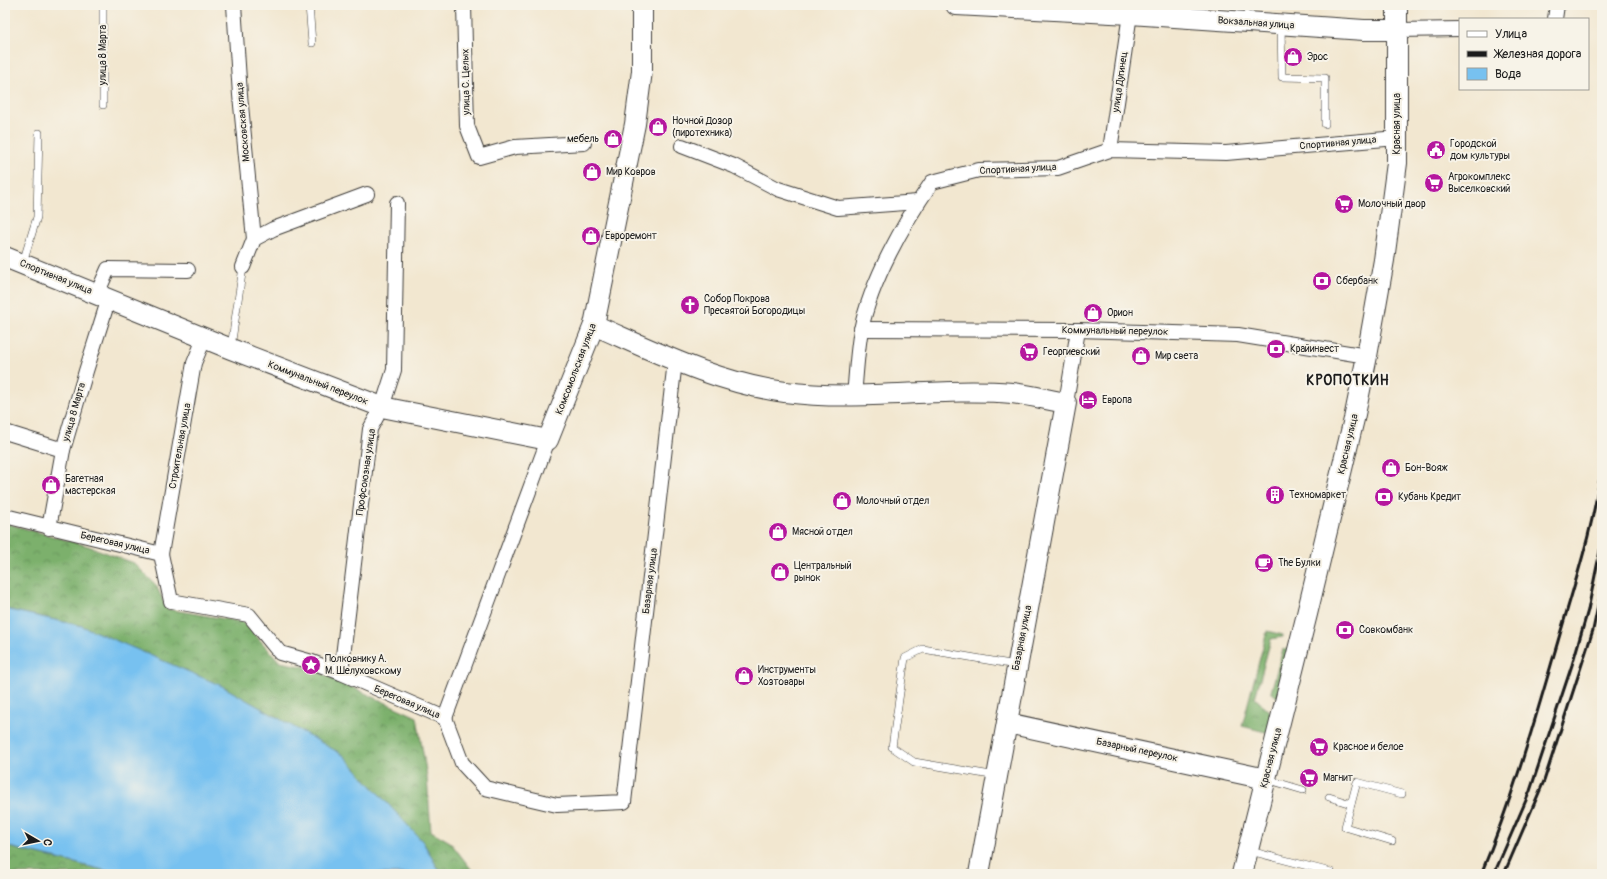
<svg xmlns="http://www.w3.org/2000/svg" width="1607" height="879" font-family="Pangolin,sans-serif">
	<style>
		.forest { fill: url(#forest-crowns); stroke: #4c6644 }
		.water { fill: #77c1f0; stroke: #4a6e86 }
		.lines { fill: none; stroke-linecap: round; stroke-linejoin: round }
		.lane-casing { stroke: #3c3a37; stroke-width: 8 }
		.street-casing { stroke: #3c3a37; stroke-width: 16 }
		.secondary-casing { stroke: #3c3a37; stroke-width: 22 }
		.lane { stroke: #fff; stroke-width: 7 }
		.street { stroke: #fff; stroke-width: 14 }
		.secondary { stroke: #fff; stroke-width: 20 }
		.rail { stroke: #1c1c1c; stroke-width: 3 }
		.labels { text-anchor: middle; dominant-baseline: central; stroke-width: 4; stroke-linejoin: round; paint-order: stroke }
		.street-label { font-size: 10px; fill: #1c1c1c; stroke: #f7f3e8 }
		.poi-label { font-size: 10px; fill: #1c1c1c; stroke: #f7f3e8; text-anchor: start }
		.district-label { font-size: 14px; font-weight: bold; letter-spacing: 1px; fill: #1c1c1c; stroke: #f7f3e8 }
	</style>
	<defs>
		<pattern id="forest-crowns" width="20" height="18" patternUnits="userSpaceOnUse"><rect width="20" height="18" fill="#7cb06c"/><path d="M2 6a3 3 0 1 1 6 0M12 15a3 3 0 1 1 6 0" fill="none" stroke="#658e58"/></pattern>
	</defs>
	<rect width="100%" height="100%" fill="#f7f3e8"/>
	<filter id="ink" filterUnits="userSpaceOnUse"><feTurbulence type="fractalNoise" baseFrequency=".025" numOctaves="2"/><feDisplacementMap in="SourceGraphic" scale="8" xChannelSelector="R" yChannelSelector="G"/><feConvolveMatrix kernelMatrix="1 2 1 2 8 2 1 2 1" color-interpolation-filters="sRGB"/></filter>
	<filter id="wash" filterUnits="userSpaceOnUse"><feTurbulence type="fractalNoise" baseFrequency=".012" numOctaves="4" result="noise"/><feDisplacementMap in="SourceGraphic" scale="16" xChannelSelector="R" yChannelSelector="G"/><feGaussianBlur stdDeviation="0.9" result="paint"/><feColorMatrix in="noise" values="0 0 0 0 0 0 0 0 0 0 0 0 0 0 0 0 0 1.4 0 .05"/><feComposite in="paint" operator="in"/></filter>
	<g filter="url(#wash)">
		<rect width="100%" height="100%" fill="#f2e7d0"/>
		<g class="forest">
			<polygon points="5,523 88,546 134,563 156,585 167,609 243,622 280,662 310,668 417,717 427,777 431,831 450,842 475,874 441,874 423,842 82,626 5,609"/>
			<polygon points="1267,631 1283,635 1283,637 1271,639 1255,698 1273,715 1269,733 1242,726"/>
			<polygon points="1290,648 1278,698 1271,692 1283,649"/>
			<polygon points="5,846 120,874 5,874"/>
		</g>
		<polygon class="water" points="5,609 82,626 222,686 343,755 423,842 441,874 120,874 5,846"/>
	</g>
	<g filter="url(#ink)">
		<g class="lines">
			<g class="lane-casing">
				<g id="lane">
					<polyline points="309,5 312,43"/>
					<polyline points="1281,25 1282,77 1325,78 1325,124"/>
					<polyline points="103,105 103,5"/>
					<polyline points="23,262 37,217 39,133"/>
					<polyline points="231,347 243,267"/>
					<polyline points="997,776 914,762 892,747 905,658 923,649 1016,665"/>
					<polyline points="1266,779 1303,790"/>
					<polyline points="1329,797 1351,804"/>
					<polyline points="1392,841 1345,827 1357,782 1402,794"/>
					<polyline points="1250,851 1331,872"/>
				</g>
			</g>
			<g class="street-casing">
				<g id="street">
					<polyline points="234,5 240,95 254,239"/>
					<polyline points="464,5 467,126 479,157 515,147 584,143"/>
					<polyline points="1555,19 1557,5"/>
					<polyline points="1397,30 1460,29"/>
					<polyline points="682,146 734,166 778,189 838,208 918,202"/>
					<polyline points="1110,150 1130,14"/>
					<polyline points="243,267 254,239 273,229 367,194"/>
					<polyline points="97,294 108,269 188,270"/>
					<polyline points="861,329 1078,330 1238,335 1367,356"/>
					<path d="M854,397C856,375 857,352 861,330C871,281 903,224 932,182L979,170L1058,168L1110,150L1226,153L1397,138"/>
					<polyline points="1066,403 1078,330"/>
					<polyline points="5,432 63,450"/>
					<polyline points="5,516 161,554 171,601 249,615 280,653 312,662 341,673 445,718"/>
					<polyline points="49,528 63,450 86,371 109,298"/>
					<polyline points="161,554 194,363 204,339"/>
					<polyline points="341,673 370,429 382,407 394,370 397,203"/>
					<polyline points="445,718 462,763 485,788 557,805 624,802 675,361"/>
					<polyline points="445,718 548,440"/>
				</g>
			</g>
			<g class="secondary-casing">
				<g id="secondary">
					<polyline points="956,5 1130,14 1364,30 1397,30"/>
					<polyline points="5,257 231,349 382,407 548,440 594,325 635,124 642,71 642,5"/>
					<path d="M594,325C656,352 717,383 785,392C861,402 937,387 1012,393C1030,395 1049,400 1066,403L979,874"/>
					<polyline points="1007,723 1266,779"/>
					<polyline points="1242,874 1307,614 1354,419 1367,356 1384,260 1397,163 1397,5"/>
				</g>
			</g>
			<use href="#lane" class="lane"/>
			<use href="#street" class="street"/>
			<use href="#secondary" class="secondary"/>
			<g class="rail">
				<path d="M1481,874C1513,798 1535,720 1558,641C1575,582 1595,523 1602,462"/>
				<polyline points="1494,874 1530,791 1572,665 1588,610 1602,541"/>
				<polyline points="1504,874 1544,781 1593,630 1602,587"/>
			</g>
		</g>
	</g>
	<defs>
		<g id="shop-disc" transform="scale(1)"><circle r="9.5" fill="#b5179e" stroke="#f7f3e8"/><path d="M-5-2.5h2.3a2.7 3.5 0 0 1 5.4 0H5L5.5 6h-11ZM-1.5-2.5h3a1.5 2.3 0 0 0-3 0Z" fill="#fff"/></g>
		<g id="civic-disc" transform="scale(1)"><circle r="9.5" fill="#b5179e" stroke="#f7f3e8"/><path d="M-.6-6.5H3V-4.5H.6V-3L4-1V1h2V6H-6V1h2V-1L-.6-3ZM-1.2 2.5V6h2.4V2.5Z" fill="#fff"/></g>
		<g id="supermarket-disc" transform="scale(1)"><circle r="9.5" fill="#b5179e" stroke="#f7f3e8"/><path d="M-6-5.5h2.5l.6 2H6L4.5 2H-2.5L-4.4-4H-6ZM-1.5 3.2a1.3 1.3 0 1 0 .1 0ZM3 3.2a1.3 1.3 0 1 0 .1 0Z" fill="#fff"/></g>
		<g id="bank-disc" transform="scale(1)"><circle r="9.5" fill="#b5179e" stroke="#f7f3e8"/><path d="M-6-4H6V4H-6ZM0-2.3a2.3 2.3 0 1 0 0 4.6a2.3 2.3 0 1 0 0-4.6Z" fill="#fff"/></g>
		<g id="church-disc" transform="scale(1)"><circle r="9.5" fill="#b5179e" stroke="#f7f3e8"/><path d="M-1.2-6h2.4v3.5h3.3v2.4h-3.3V6h-2.4V-.1h-3.3v-2.4h3.3Z" fill="#fff"/></g>
		<g id="hotel-disc" transform="scale(1)"><circle r="9.5" fill="#b5179e" stroke="#f7f3e8"/><path d="M-6-4.5h1.5V1H6V5H4.5V3h-9V5H-6ZM-4 0a1.8 1.8 0 1 1 3.6 0ZM.5 0V-2.5h3Q6-2.5 6 0Z" fill="#fff"/></g>
		<g id="building-disc" transform="scale(1)"><circle r="9.5" fill="#b5179e" stroke="#f7f3e8"/><path d="M-4-6H4V6H1V3H-1V6H-4ZM-2.5-4.3h1.7v1.8h-1.7ZM.8-4.3h1.7v1.8H.8ZM-2.5-1h1.7V.8h-1.7ZM.8-1h1.7V.8H.8Z" fill="#fff"/></g>
		<g id="cafe-disc" transform="scale(1)"><circle r="9.5" fill="#b5179e" stroke="#f7f3e8"/><path d="M-5.5-4.5H6V0H3Q3 3.5 0 3.5H-2.5Q-5.5 3.5-5.5 0ZM3-3.2v2h1.7v-2ZM-6 4.5H4V6H-6Z" fill="#fff"/></g>
		<g id="sight-disc" transform="scale(1)"><circle r="9.5" fill="#b5179e" stroke="#f7f3e8"/><path d="M0-6L1.8-2.2L6-1.7L2.9 1.2L3.7 5.4L0 3.3L-3.7 5.4L-2.9 1.2L-6-1.7L-1.8-2.2Z" fill="#fff"/></g>
	</defs>
	<g fill-rule="evenodd">
		<use href="#shop-disc" x="1293" y="57"/>
		<use href="#shop-disc" x="658" y="127"/>
		<use href="#shop-disc" x="613" y="139"/>
		<use href="#civic-disc" x="1436" y="150"/>
		<use href="#shop-disc" x="592" y="172"/>
		<use href="#supermarket-disc" x="1434" y="183"/>
		<use href="#supermarket-disc" x="1344" y="204"/>
		<use href="#shop-disc" x="591" y="236"/>
		<use href="#bank-disc" x="1322" y="281"/>
		<use href="#church-disc" x="690" y="305"/>
		<use href="#shop-disc" x="1093" y="313"/>
		<use href="#bank-disc" x="1276" y="349"/>
		<use href="#supermarket-disc" x="1029" y="352"/>
		<use href="#shop-disc" x="1141" y="356"/>
		<use href="#hotel-disc" x="1088" y="400"/>
		<use href="#shop-disc" x="1391" y="468"/>
		<use href="#shop-disc" x="51" y="485"/>
		<use href="#building-disc" x="1275" y="495"/>
		<use href="#bank-disc" x="1384" y="497"/>
		<use href="#shop-disc" x="842" y="501"/>
		<use href="#shop-disc" x="778" y="532"/>
		<use href="#cafe-disc" x="1264" y="563"/>
		<use href="#shop-disc" x="780" y="572"/>
		<use href="#bank-disc" x="1345" y="630"/>
		<use href="#sight-disc" x="311" y="665"/>
		<use href="#shop-disc" x="744" y="676"/>
		<use href="#supermarket-disc" x="1319" y="747"/>
		<use href="#supermarket-disc" x="1309" y="778"/>
	</g>
	<g class="labels">
		<g class="street-label">
			<text transform="translate(1256 23) rotate(4)">Вокзальная улица</text>
			<text transform="translate(103 55) rotate(-90)">улица 8 Марта</text>
			<text transform="translate(466 82) rotate(-91)">улица С. Целых</text>
			<text transform="translate(1120 82) rotate(-82)">улица Дугинец</text>
			<text transform="translate(243 122) rotate(-95)">Московская улица</text>
			<text transform="translate(1397 124) rotate(-90)">Красная улица</text>
			<text transform="translate(1338 143) rotate(-5)">Спортивная улица</text>
			<text transform="translate(1018 169) rotate(-3)">Спортивная улица</text>
			<text transform="translate(56 277) rotate(22)">Спортивная улица</text>
			<text transform="translate(1115 331) rotate(1)">Коммунальный переулок</text>
			<text transform="translate(576 369) rotate(-69)">Комсомольская улица</text>
			<text transform="translate(318 383) rotate(21)">Коммунальный переулок</text>
			<text transform="translate(74 412) rotate(-74)">улица 8 Марта</text>
			<text transform="translate(1348 444) rotate(-77)">Красная улица</text>
			<text transform="translate(180 446) rotate(-80)">Строительная улица</text>
			<text transform="translate(366 472) rotate(-82)">Профсоюзная улица</text>
			<text transform="translate(115 543) rotate(13)">Береговая улица</text>
			<text transform="translate(650 581) rotate(-83)">Базарная улица</text>
			<text transform="translate(1022 638) rotate(-79)">Базарная улица</text>
			<text transform="translate(407 702) rotate(23)">Береговая улица</text>
			<text transform="translate(1137 750) rotate(12)">Базарный переулок</text>
			<text transform="translate(1271 758) rotate(-76)">Красная улица</text>
		</g>
		<g class="poi-label">
			<text x="1307" y="57">Эрос</text>
			<text x="672" y="121">Ночной Дозор<tspan x="672" dy="12">(пиротехника)</tspan></text>
			<text x="599" y="139" text-anchor="end">мебель</text>
			<text x="1450" y="144">Городской<tspan x="1450" dy="12">дом культуры</tspan></text>
			<text x="606" y="172">Мир Ковров</text>
			<text x="1448" y="177">Агрокомплекс<tspan x="1448" dy="12">Выселковский</tspan></text>
			<text x="1358" y="204">Молочный двор</text>
			<text x="605" y="236">Евроремонт</text>
			<text x="1336" y="281">Сбербанк</text>
			<text x="704" y="299">Собор Покрова<tspan x="704" dy="12">Пресвятой Богородицы</tspan></text>
			<text x="1107" y="313">Орион</text>
			<text x="1290" y="349">Крайинвест</text>
			<text x="1043" y="352">Георгиевский</text>
			<text x="1155" y="356">Мир света</text>
			<text x="1102" y="400">Европа</text>
			<text x="1405" y="468">Бон-Вояж</text>
			<text x="65" y="479">Багетная<tspan x="65" dy="12">мастерская</tspan></text>
			<text x="1289" y="495">Техномаркет</text>
			<text x="1398" y="497">Кубань Кредит</text>
			<text x="856" y="501">Молочный отдел</text>
			<text x="792" y="532">Мясной отдел</text>
			<text x="1278" y="563">The Булки</text>
			<text x="794" y="566">Центральный<tspan x="794" dy="12">рынок</tspan></text>
			<text x="1359" y="630">Совкомбанк</text>
			<text x="325" y="659">Полковнику А.<tspan x="325" dy="12">М. Шелуховскому</tspan></text>
			<text x="758" y="670">Инструменты<tspan x="758" dy="12">Хозтовары</tspan></text>
			<text x="1333" y="747">Красное и белое</text>
			<text x="1323" y="778">Магнит</text>
		</g>
		<g class="district-label">
			<text x="1348" y="380">КРОПОТКИН</text>
		</g>
	</g>
	<rect width="1607" height="879" fill="none" stroke="#f7f3e8" stroke-width="20"/>
	<rect x="1459" y="18" width="130" height="72" fill="#f7f3e8" stroke="#9f9d96"/>
	<rect x="1467" y="31" width="20" height="6" fill="#ffffff" stroke="#9f9d96"/>
	<text x="1495" y="38" font-size="12" fill="#1c1c1c">Улица</text>
	<rect x="1467" y="51" width="20" height="6" fill="#1c1c1c" stroke="#9f9d96"/>
	<text x="1495" y="58" font-size="12" fill="#1c1c1c">Железная дорога</text>
	<rect x="1467" y="68" width="20" height="12" fill="#77c1f0" stroke="#9f9d96"/>
	<text x="1495" y="78" font-size="12" fill="#1c1c1c">Вода</text>
	<g transform="translate(38 841) rotate(99)" stroke="#f7f3e8" stroke-width="3" paint-order="stroke">
	<path d="M0-3L7 15L0 10L-7 15Z" fill="#1c1c1c"/>
	<text y="-6" font-size="11" font-weight="bold" text-anchor="middle" fill="#1c1c1c">С</text>
	</g>
</svg>
